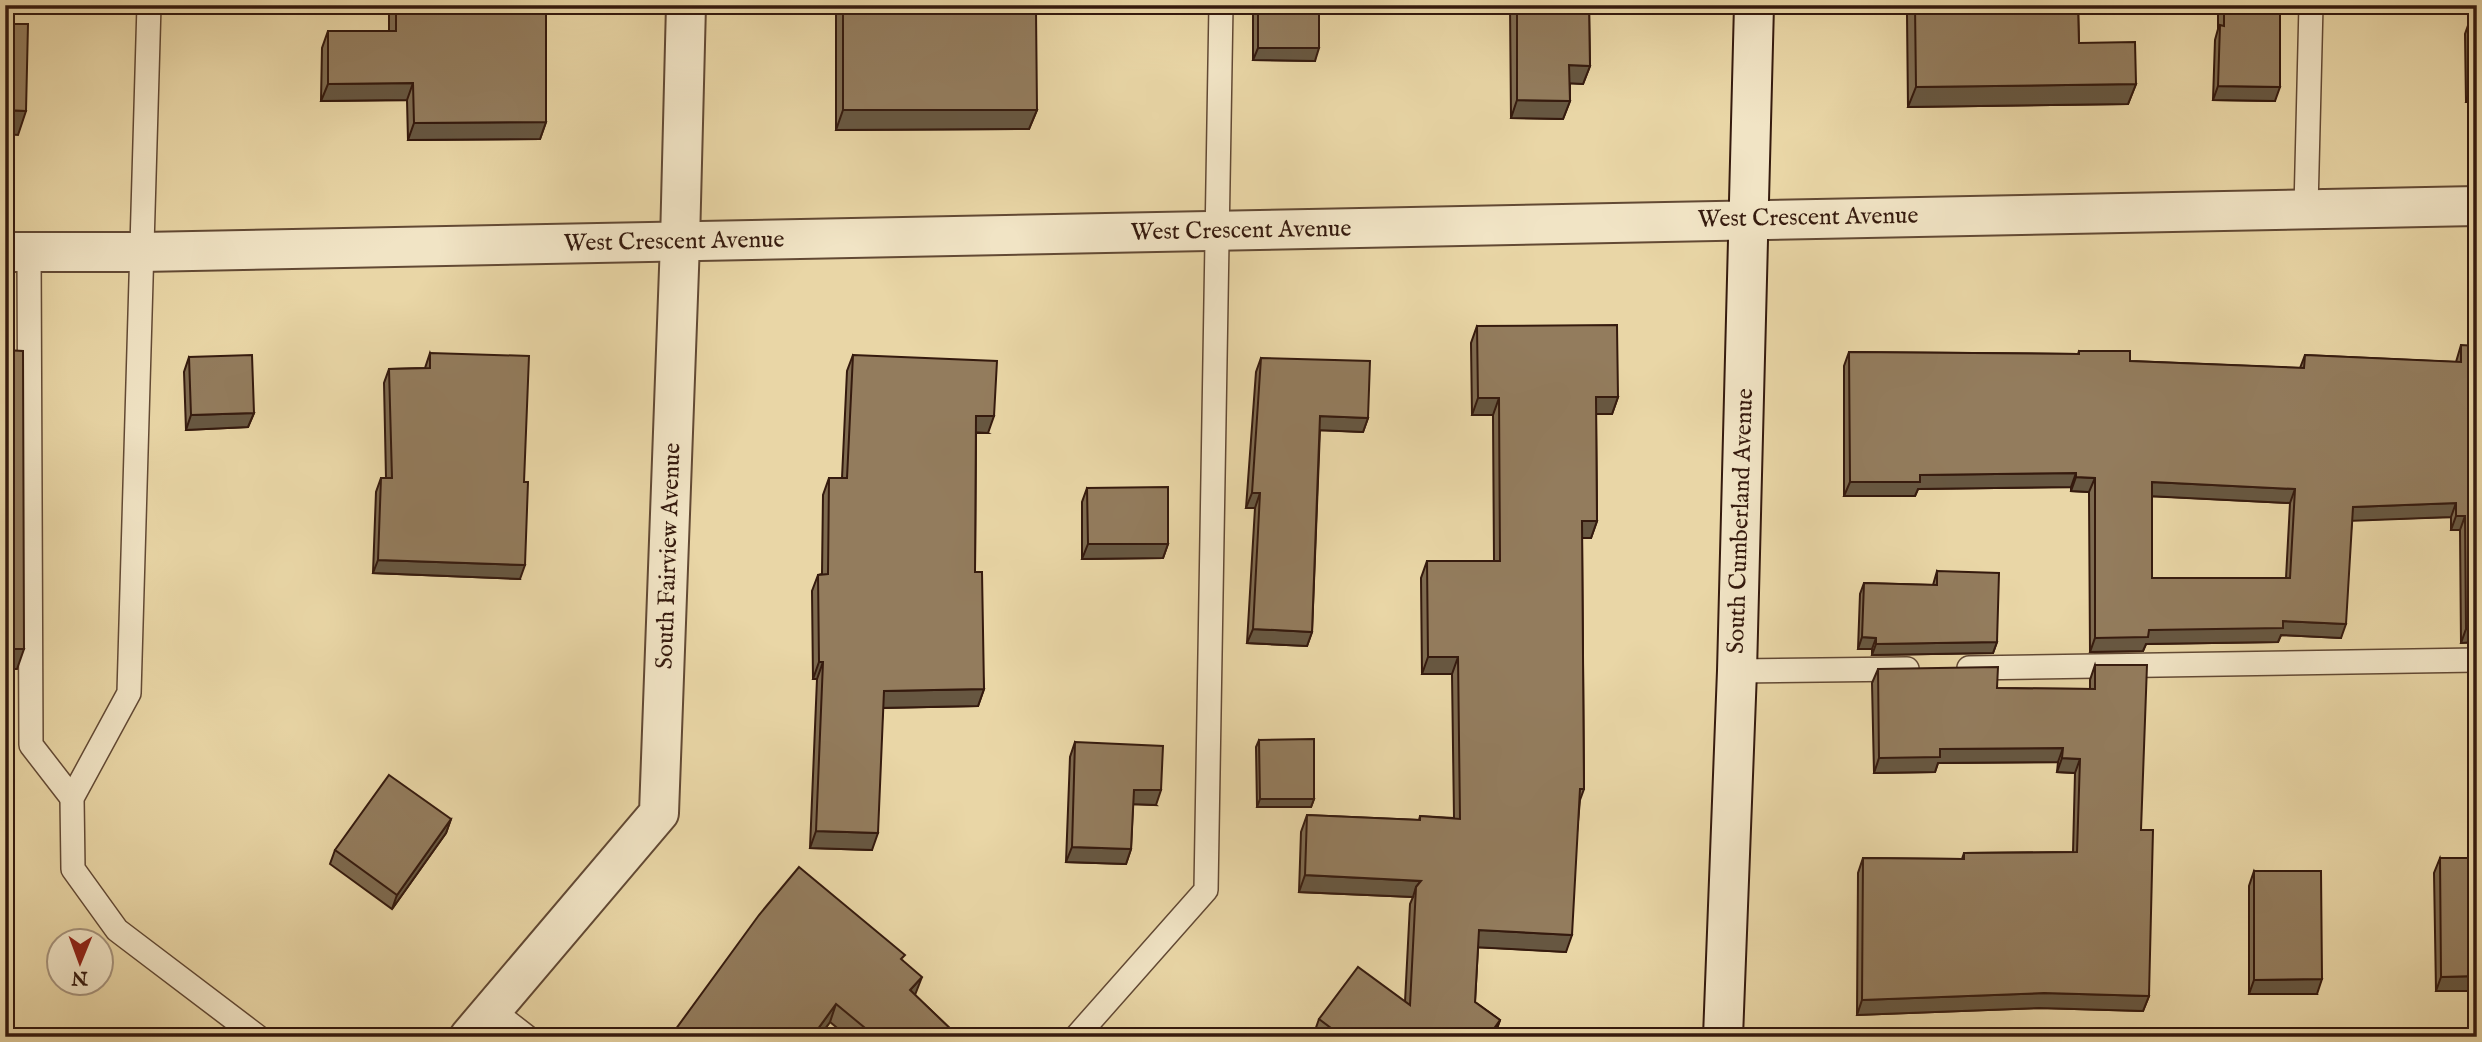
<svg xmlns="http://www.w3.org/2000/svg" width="2482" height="1042" font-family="'IM FELL English',serif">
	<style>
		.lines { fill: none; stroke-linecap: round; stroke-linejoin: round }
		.lane-casing { stroke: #624934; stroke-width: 26 }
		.street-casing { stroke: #624934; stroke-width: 42 }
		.secondary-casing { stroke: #351a0e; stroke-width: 42 }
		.lane { stroke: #f1e4c5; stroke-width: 23 }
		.street { stroke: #f1e4c5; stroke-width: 38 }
		.secondary { stroke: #f1e4c5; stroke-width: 38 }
		.wall { fill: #7e6b50; stroke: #351a0e; stroke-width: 2; fill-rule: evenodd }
		.shaded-wall { fill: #675741; stroke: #351a0e; stroke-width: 2 }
		.building { fill: #937c5d; stroke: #351a0e; stroke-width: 2; fill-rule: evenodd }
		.labels { text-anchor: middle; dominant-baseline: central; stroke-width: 5; stroke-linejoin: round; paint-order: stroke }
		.street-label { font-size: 24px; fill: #351a0e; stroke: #f1e4c5 }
	</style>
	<rect width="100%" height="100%" fill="#e9d6a6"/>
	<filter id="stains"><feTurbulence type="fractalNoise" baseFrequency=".00286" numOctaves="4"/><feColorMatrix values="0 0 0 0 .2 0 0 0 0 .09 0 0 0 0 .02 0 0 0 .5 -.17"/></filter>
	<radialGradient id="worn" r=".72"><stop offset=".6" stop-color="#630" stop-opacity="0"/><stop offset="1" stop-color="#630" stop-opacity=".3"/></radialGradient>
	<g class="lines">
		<g class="lane-casing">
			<g id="lane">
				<polyline points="149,5 129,693 72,798 73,869 117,930 258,1037"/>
				<polyline points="2306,208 2311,5"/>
				<polyline points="29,252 31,745 72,798"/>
				<polyline points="1969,668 2477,660"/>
				<polyline points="1737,671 1907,669"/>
				<polyline points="492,1010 527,1037"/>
				<polyline points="1076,1037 1206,890 1221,5"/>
			</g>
		</g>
		<g class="street-casing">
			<g id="street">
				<polyline points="5,252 142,252 2477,206"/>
				<polyline points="469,1037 659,813 680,242 686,5"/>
			</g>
		</g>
		<g class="secondary-casing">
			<polyline id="secondary" points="1723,1037 1737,671 1754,5"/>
		</g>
		<use href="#lane" class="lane"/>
		<use href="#street" class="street"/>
		<use href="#secondary" class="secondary"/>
	</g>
	<g class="wall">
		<polygon points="389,5 546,5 546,122 540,139 408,140 407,100 321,101 322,48 328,31 389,31"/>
		<polygon points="836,5 1002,5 1001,11 1037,110 1029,129 836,130"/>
		<polygon points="1253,5 1319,5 1315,61 1253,60"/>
		<polygon points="1510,5 1589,5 1590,66 1583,84 1570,83 1570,101 1563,119 1511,118"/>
		<polygon points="1911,5 2078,5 2079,43 2136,84 2128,104 1908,107 1907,15"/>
		<polygon points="2218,5 2280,5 2275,101 2213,100 2215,40 2218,29"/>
		<polygon points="2471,17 2477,17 2477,102 2466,102 2465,34"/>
		<polygon points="1477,326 1618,397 1612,414 1596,414 1597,521 1591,538 1582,538 1584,789 1580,800 1566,952 1478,947 1475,1002 1500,1020 1494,1037 1314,1037 1313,1036 1319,1019 1405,1002 1410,904 1413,897 1299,892 1301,832 1307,815 1419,820 1420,816 1454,818 1452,674 1422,674 1421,578 1427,561 1494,561 1493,415 1472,415 1471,343"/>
		<path d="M2461,345L2477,642L2461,643L2460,530H2451V517L2352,520L2341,638L2281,635L2278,642L2146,644L2143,651L2090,652L2089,492L2071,491V487L1918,489L1915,496H1844V366L1849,352L2078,354L2079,351L2130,361L2300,368L2305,355L2456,362ZM2152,496L2290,503L2286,578H2152Z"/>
		<polygon points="430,353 520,579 373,573 376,492 381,478 386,478 384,383 389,369 425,368"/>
		<polygon points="853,355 988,433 976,433 975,572 984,689 978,706 883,708 872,850 810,848 817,679 813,679 812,591 818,575 822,574 823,495 829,478 842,478 847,371"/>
		<polygon points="189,357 254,413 248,427 186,430 184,372"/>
		<polygon points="1261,358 1368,418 1363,432 1320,430 1312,632 1307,646 1247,643 1255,508 1246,508 1256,372"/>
		<polygon points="1087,488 1168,544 1163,558 1082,559 1082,502"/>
		<polygon points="1937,571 1997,642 1993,653 1872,655 1872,649 1858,649 1860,594 1864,583 1933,585"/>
		<polygon points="2095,665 2141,830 2149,996 2143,1011 2039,1008 1857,1015 1858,873 1863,858 1962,859 1964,853 2073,852 2075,773 2057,772 2058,762 1938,763 1935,772 1874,773 1872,683 1878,669 1997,688 2090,689 2090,680"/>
		<polygon points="1259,740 1314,799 1311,807 1257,807 1256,747"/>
		<polygon points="1075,742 1156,805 1133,804 1131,849 1126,864 1066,862 1070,757"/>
		<polygon points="451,819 446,833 392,909 330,864 335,850"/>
		<polygon points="2440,858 2477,991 2436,991 2434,873"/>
		<polygon points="2254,871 2317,994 2249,994 2249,886"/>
		<polygon points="903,961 915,995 959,1037 848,1037 830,1022 819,1037 670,1037"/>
	</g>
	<g class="shaded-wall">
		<polygon points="1258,48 1319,48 1315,61 1253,60"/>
		<polygon points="1569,65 1590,66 1583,84 1563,83"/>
		<polygon points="413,83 407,100 321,101 328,84"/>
		<polygon points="2136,84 2128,104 1908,107 1916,87"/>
		<polygon points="2472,84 2477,84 2477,102 2466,102"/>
		<polygon points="2218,86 2280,87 2275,101 2213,100"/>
		<polygon points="1517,100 1570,101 1563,119 1511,118"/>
		<polygon points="5,110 26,111 18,135 5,134"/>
		<polygon points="843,110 1037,110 1029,129 836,130"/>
		<polygon points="546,122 540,139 408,140 414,123"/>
		<polygon points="1596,397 1618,397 1612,414 1590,414"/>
		<polygon points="1478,398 1499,398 1493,415 1472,415"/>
		<polygon points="254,413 248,427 186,430 191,415"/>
		<polygon points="976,416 994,416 988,433 970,432"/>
		<polygon points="1320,416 1368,418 1363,432 1315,430"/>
		<polygon points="2076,473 2071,487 1918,489 1915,496 1844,496 1850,482 1920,475"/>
		<polygon points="2076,477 2095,478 2089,492 2071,491"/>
		<polygon points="2152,482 2295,489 2290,503 2147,496"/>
		<polygon points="1252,493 1260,493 1255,508 1246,508"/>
		<polygon points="2456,503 2451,517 2348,521 2353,507"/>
		<polygon points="2456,516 2465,516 2460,530 2451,530"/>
		<polygon points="1582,521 1597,521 1591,538 1576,538"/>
		<polygon points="1088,544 1168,544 1163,558 1082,559"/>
		<polygon points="378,560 525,565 520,579 373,573"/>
		<polygon points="2283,621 2346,624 2341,638 2281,635 2278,642 2146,644 2143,651 2090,652 2095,638 2149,630"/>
		<polygon points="1253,629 1312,632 1307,646 1247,643"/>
		<polygon points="2466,629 2477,629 2477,642 2461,643"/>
		<polygon points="1862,637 1876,638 1872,649 1858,649"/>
		<polygon points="1997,642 1993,653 1872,655 1876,644"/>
		<polygon points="5,649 24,649 17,669 5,669"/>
		<polygon points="1428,657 1458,657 1452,674 1422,674"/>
		<polygon points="819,662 823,662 817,679 813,679"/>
		<polygon points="984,689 978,706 878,708 884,691"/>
		<polygon points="2063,748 2058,762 1938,763 1935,772 1874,773 1879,758 1940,749"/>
		<polygon points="2062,758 2080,759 2075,773 2057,772"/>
		<polygon points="1134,790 1161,790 1156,805 1128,804"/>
		<polygon points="1260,799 1314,799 1311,807 1257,807"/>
		<polygon points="451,819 446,833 392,909 397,895"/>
		<polygon points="816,831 878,833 872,850 810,848"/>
		<polygon points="1072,847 1131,849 1126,864 1066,862"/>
		<polygon points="1305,875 1421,881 1416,887 1413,897 1299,892"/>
		<polygon points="1479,930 1572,935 1566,952 1472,947"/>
		<polygon points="2477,976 2477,991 2436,991 2441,977"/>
		<polygon points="922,977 915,995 910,990"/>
		<polygon points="2322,979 2317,994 2249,994 2254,980"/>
		<polygon points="2044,993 2149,996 2143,1011 2039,1008 1857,1015 1862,1000"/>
		<polygon points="836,1004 830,1022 819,1037 812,1037"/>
		<polygon points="1500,1020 1494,1037 1488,1037"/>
	</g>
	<g class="building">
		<polygon points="396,5 546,5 546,122 414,123 413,83 328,84 328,31 396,31"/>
		<polygon points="843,5 1002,5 1001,11 1036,11 1037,110 843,110"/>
		<rect x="1258" y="5" width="61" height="43"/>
		<polygon points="1517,5 1589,5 1590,66 1569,65 1570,101 1517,100"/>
		<polygon points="1915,5 2078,5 2079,43 2135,42 2136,84 1916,87"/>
		<polygon points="2224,5 2280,5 2280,87 2218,86 2220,25 2224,26"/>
		<polygon points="2471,17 2477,17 2477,84 2472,84"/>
		<polygon points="5,24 28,24 26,111 5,110"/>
		<polygon points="1617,325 1618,397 1596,397 1597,521 1582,521 1584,789 1580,789 1572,935 1479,930 1475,1002 1500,1020 1488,1037 1343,1037 1319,1019 1358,967 1410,1005 1416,887 1421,881 1305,875 1307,815 1420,820 1420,816 1460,819 1458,657 1428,657 1427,561 1500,561 1499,398 1478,398 1477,326"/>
		<path d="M2461,345L2477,346V629H2466L2465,516H2456V503L2353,507L2346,624L2283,621V628L2149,630L2148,637L2095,638V478L2076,477V473L1920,475V482H1850L1849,352L2079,354V351H2130V361L2304,368L2305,355L2461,362ZM2152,482L2295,489L2290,578H2152Z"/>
		<polygon points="5,350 23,351 24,649 5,649"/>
		<polygon points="430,353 529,356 524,482 528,482 525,565 378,560 381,478 392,478 389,369 430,368"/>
		<polygon points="252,355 254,413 191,415 189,357"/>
		<polygon points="853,355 997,361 994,416 976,416 975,572 982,572 984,689 884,691 878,833 816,831 823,662 819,662 818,575 828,574 829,478 847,478"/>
		<polygon points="1261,358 1370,361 1368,418 1320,416 1312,632 1253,629 1260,493 1252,493"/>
		<polygon points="1168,487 1168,544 1088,544 1087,488"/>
		<polygon points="1937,571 1999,573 1997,642 1876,644 1876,638 1862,637 1864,583 1937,585"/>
		<polygon points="2095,665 2147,665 2141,830 2153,830 2149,996 2044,993 1862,1000 1863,858 1964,859 1964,853 2077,852 2080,759 2062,758 2063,748 1940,749 1940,757 1879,758 1878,669 1998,667 1997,688 2095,689"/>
		<polygon points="1314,739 1314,799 1260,799 1259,740"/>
		<polygon points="1075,742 1163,746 1161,790 1134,790 1131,849 1072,847"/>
		<polygon points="389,775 451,819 397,895 335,850"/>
		<polygon points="2440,858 2477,858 2477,976 2441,977"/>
		<polygon points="799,867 905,955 901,959 922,977 910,990 959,1037 876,1037 836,1004 812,1037 670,1037 759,915"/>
		<polygon points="2254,871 2321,871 2322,979 2254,980"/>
	</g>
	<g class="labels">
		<g class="street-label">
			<text transform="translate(1808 218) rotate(-1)">West Crescent Avenue</text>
			<text transform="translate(1241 231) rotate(-1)">West Crescent Avenue</text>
			<text transform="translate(674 242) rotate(-1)">West Crescent Avenue</text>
			<text transform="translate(1741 521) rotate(-88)">South Cumberland Avenue</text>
			<text transform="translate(669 556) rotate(-88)">South Fairview Avenue</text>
		</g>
	</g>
	<rect width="2482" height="1042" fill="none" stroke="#e9d6a6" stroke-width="28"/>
	<rect x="7" y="7" width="2468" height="1028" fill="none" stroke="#351a0e" stroke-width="3.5"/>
	<rect x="14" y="14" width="2454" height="1014" fill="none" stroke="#351a0e" stroke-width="2"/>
	<g transform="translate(80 962) rotate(181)"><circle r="33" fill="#f1e4c5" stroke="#a6937c" stroke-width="2"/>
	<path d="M0-5L12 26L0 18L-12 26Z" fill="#8f2418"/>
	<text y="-10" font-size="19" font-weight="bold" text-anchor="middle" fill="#351a0e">N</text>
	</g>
	<rect width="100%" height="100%" filter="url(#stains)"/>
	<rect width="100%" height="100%" fill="url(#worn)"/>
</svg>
